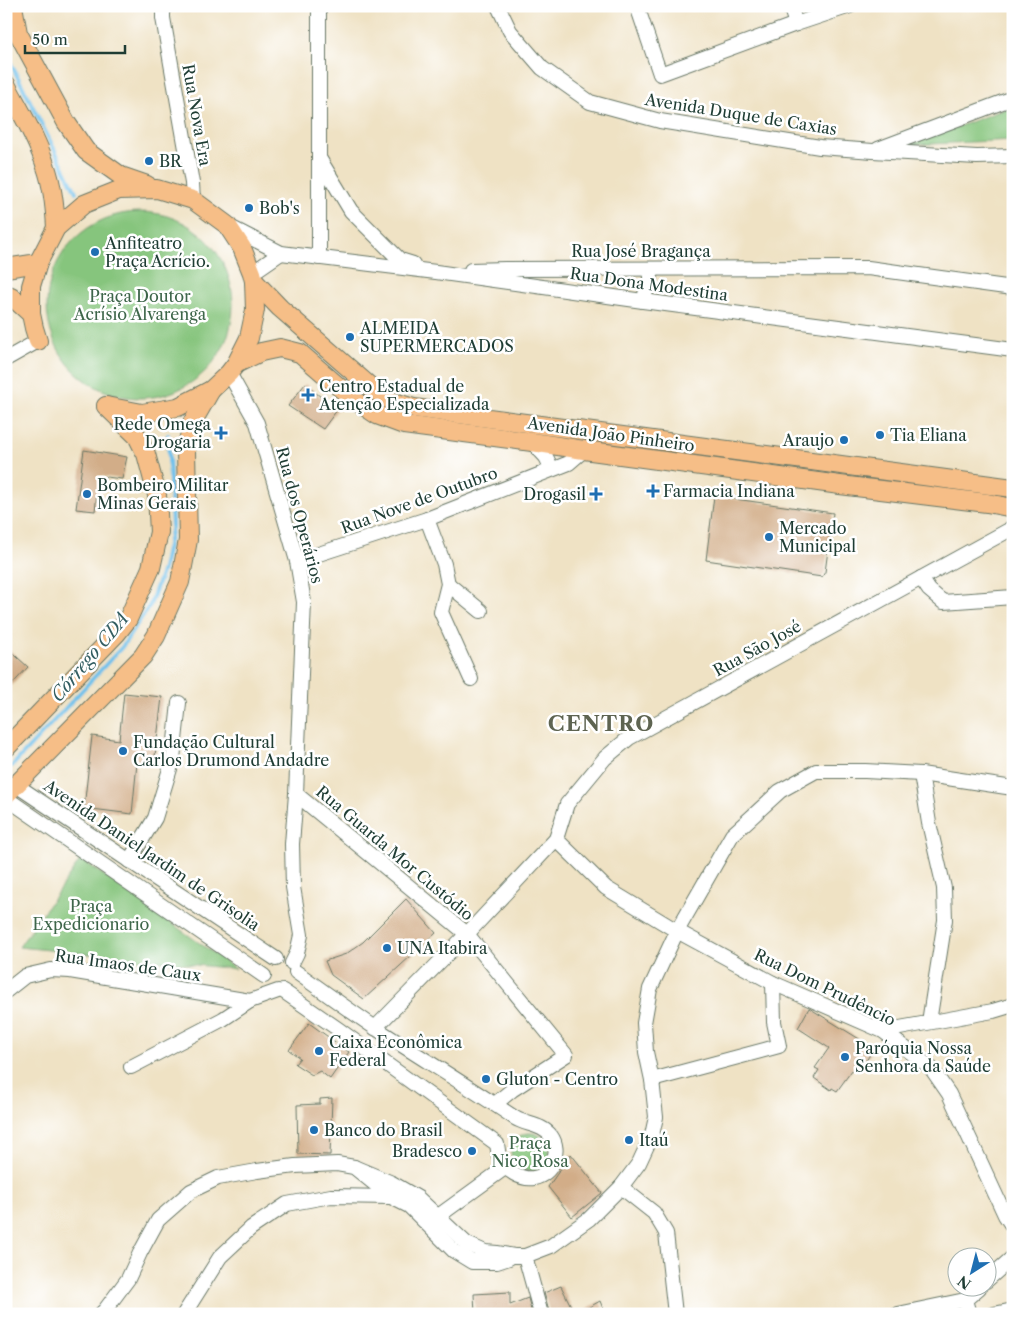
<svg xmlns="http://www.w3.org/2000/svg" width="1019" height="1320" font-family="'Libre Caslon Text',serif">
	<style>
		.green { fill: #86c57d; stroke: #528158 }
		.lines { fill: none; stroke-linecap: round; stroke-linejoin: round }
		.stream { stroke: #70c1ec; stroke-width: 4 }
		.building { fill: #d2ad88 }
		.minor-casing { stroke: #687766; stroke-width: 16 }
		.major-casing { stroke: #687766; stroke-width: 20 }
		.minor { stroke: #fff; stroke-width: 14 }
		.major { stroke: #f6be87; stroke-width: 18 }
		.poi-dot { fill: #1f6fb2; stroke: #fff; stroke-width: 2 }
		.labels { text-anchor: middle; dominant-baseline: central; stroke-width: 5; stroke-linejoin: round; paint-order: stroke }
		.street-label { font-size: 16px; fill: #1f3d34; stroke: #fff }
		.poi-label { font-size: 16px; fill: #1f3d34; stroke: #fff; text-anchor: start }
		.park-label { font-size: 16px; fill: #3e664a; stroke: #fff }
		.water-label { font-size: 18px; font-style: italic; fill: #335e62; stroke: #fff }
		.district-label { font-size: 21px; font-weight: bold; letter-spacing: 1px; fill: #5e6451; stroke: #fff }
	</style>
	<rect width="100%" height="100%" fill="#fff"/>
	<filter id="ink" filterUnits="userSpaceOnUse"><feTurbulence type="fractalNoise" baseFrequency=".02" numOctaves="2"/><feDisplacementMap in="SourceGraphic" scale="10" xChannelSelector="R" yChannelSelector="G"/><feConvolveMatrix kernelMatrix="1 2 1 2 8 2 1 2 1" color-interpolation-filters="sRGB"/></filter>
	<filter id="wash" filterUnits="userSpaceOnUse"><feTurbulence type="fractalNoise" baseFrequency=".0096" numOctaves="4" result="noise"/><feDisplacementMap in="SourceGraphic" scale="20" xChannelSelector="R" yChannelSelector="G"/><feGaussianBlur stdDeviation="1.12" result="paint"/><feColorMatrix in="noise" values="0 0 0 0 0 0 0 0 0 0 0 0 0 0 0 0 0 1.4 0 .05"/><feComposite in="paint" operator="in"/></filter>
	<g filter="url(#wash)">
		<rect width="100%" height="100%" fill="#efe2c4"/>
		<g class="green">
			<polygon points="1013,106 1013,140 909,145"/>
			<circle cx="140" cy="305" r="93"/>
			<polygon points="81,859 236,969 19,947"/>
			<circle cx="530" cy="1152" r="19"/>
		</g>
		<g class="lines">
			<g class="stream">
				<polyline points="6,54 76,192"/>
				<polyline points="12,766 122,647 150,605 163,569 172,526 168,435"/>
			</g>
		</g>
		<g id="blocks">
			<g class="building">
				<polygon points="305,384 337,410 323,429 288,406"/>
				<polygon points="84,450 127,457 122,479 99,476 95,511 76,509"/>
				<polygon points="714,496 833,513 825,572 822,577 706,560"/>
				<polygon points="6,647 28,667 6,691"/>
				<polygon points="124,693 162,697 154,765 137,763 132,814 84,808 92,736 119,740"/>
				<polygon points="406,899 436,933 364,999 331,975 325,961 346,954 363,942"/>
				<polygon points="809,1008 874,1048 861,1069 855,1066 837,1091 832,1088 831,1090 814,1078 819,1070 815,1068 829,1048 798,1028"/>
				<polygon points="309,1023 349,1052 330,1079 320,1071 312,1075 295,1064 300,1058 289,1050"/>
				<polygon points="332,1098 330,1155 298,1154 297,1105 320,1104 320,1099"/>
				<polygon points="571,1154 602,1193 572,1217 548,1187"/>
				<polygon points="561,1286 575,1314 550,1314 544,1293"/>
				<polygon points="510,1292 510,1305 528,1298 532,1314 475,1314 474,1294"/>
				<polygon points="600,1301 605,1314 577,1314"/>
			</g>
		</g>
	</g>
	<g filter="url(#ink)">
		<use href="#blocks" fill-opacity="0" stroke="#687766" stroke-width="1"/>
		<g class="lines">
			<g class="minor-casing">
				<g id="minor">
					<polyline points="163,6 163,18 192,183 193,200"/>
					<polyline points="498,6 510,31 542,68 590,102 660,121 820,147 873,151 977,157 1013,156"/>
					<polyline points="637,6 660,74 796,24 850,6"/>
					<polyline points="790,6 796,24"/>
					<polyline points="878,149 1013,98"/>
					<polyline points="319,158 351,211 400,260 413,264"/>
					<polyline points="228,226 281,253 436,272 643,301 1013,350"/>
					<polyline points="319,258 319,6"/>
					<polyline points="471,270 505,269 868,268 1013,288"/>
					<polyline points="252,273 281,253"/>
					<polyline points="643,301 653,269"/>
					<polyline points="6,359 38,341"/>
					<polyline points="229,373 257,423 297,561 304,602 296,794 292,844 293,887 301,935 297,953 292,963"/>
					<polyline points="532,442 546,457 552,469"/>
					<polyline points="427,519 444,564 448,584 441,612 471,679"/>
					<polyline points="297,561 427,519 569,463 584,450"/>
					<polyline points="921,578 929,590 943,602 1013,597"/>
					<polyline points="448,584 481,611"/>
					<polyline points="921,774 929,823 944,888 945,920 929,1022"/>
					<polyline points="7,784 16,785 276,959"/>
					<polyline points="296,794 467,934 566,1055 512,1090 495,1104"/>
					<polyline points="6,798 264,976"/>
					<polyline points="556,839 606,888 677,931 773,983 883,1031 931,1068 949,1094 1005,1215 1013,1227"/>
					<polyline points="129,861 155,818 173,759 179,703"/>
					<polyline points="6,991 25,976 51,970 70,971 250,1001"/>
					<path d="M283,991L338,1029L497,1144C498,1149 498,1154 500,1159C506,1171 521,1180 534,1178C552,1175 562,1151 551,1136C542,1124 526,1125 515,1118C469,1087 423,1059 377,1029C350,1011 323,991 296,972"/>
					<polyline points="375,1028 467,934 556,839 567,804 605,758 629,738 1009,530 1013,526"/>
					<polyline points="883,1031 993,1011 1013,1005"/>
					<polyline points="131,1067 223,1019 250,1001 278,991"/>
					<polyline points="652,1080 779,1046 774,1022 773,983"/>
					<polyline points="354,1167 392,1183 418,1198 467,1244 485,1252 497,1253 514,1256 525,1256 551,1246 589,1219 621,1187 639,1163 652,1135 656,1117 652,1080 646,1052 644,1023 650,989 677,931 732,835 780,791 816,771 865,771 921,774 1013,788"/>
					<polyline points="621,1187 654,1213 666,1233 675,1314"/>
					<polyline points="437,1217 506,1167"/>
					<polyline points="525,1256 541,1314"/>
					<polyline points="986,1281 1013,1257"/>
					<polyline points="965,1300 979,1288"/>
					<polyline points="965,1300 969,1314"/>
					<polyline points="101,1314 105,1310 128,1279 140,1253 158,1220 191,1191 218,1178 257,1171 295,1166 337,1164 354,1167 391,1197 409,1206 454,1251 472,1262 497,1262 509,1258"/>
					<polyline points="184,1314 220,1257 251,1228 287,1204 331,1196 391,1197"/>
					<polyline points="898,1314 965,1300"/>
					<polyline points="994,1314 1013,1310"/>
				</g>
			</g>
			<g class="major-casing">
				<g id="major">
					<polyline points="13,6 18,33 66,122 86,151 121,176 147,185"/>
					<path d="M6,84C20,111 37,138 46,167C53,187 55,208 56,228"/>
					<polyline points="6,268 38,263"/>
					<polyline points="254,281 280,308 373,389 391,401 414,408 1013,488"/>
					<polyline points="6,294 11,296 31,314"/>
					<polyline points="38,341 34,328 31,314 31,286 38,263 56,228 84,204 119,190 157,189 193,200 227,225 242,248 252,273 254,281 255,310 249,338 236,364 229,373 211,390 178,407 142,413 106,406"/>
					<polyline points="236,364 261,352 280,348 300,353 353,399 377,415 404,425 532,442 584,450 840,485 987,503 1013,508"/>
					<polyline points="6,748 117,633 128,619 151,568 159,532 157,495 146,454 137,436 106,406"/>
					<polyline points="6,795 143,656 156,636 180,582 188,540 186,451 192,423 211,390"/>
				</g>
			</g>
			<use href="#minor" class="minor"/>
			<use href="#major" class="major"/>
		</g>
	</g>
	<g class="poi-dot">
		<circle cx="149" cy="161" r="5"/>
		<circle cx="249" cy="208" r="5"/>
		<circle cx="95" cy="252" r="5"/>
		<circle cx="350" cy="337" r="5"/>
		<path d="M305.5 387.5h5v5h5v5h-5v5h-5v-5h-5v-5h5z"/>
		<path d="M218.5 425.5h5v5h5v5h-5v5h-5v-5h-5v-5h5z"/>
		<circle cx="880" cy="435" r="5"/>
		<circle cx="844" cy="440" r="5"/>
		<path d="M650.5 483.5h5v5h5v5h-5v5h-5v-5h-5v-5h5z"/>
		<circle cx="87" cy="494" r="5"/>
		<path d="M593.5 486.5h5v5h5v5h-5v5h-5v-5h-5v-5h5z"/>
		<circle cx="769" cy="537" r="5"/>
		<circle cx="123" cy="751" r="5"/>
		<circle cx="387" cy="948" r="5"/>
		<circle cx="319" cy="1051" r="5"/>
		<circle cx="845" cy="1057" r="5"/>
		<circle cx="486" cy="1079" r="5"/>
		<circle cx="314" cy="1130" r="5"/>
		<circle cx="629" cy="1140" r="5"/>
		<circle cx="472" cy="1151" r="5"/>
	</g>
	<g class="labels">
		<g class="street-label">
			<text transform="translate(741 114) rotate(9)">Avenida Duque de Caxias</text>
			<text transform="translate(197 115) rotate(80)">Rua Nova Era</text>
			<text x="641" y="251">Rua José Bragança</text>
			<text transform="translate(649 284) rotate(8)">Rua Dona Modestina</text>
			<text transform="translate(611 434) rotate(8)">Avenida João Pinheiro</text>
			<text transform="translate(419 500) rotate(-20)">Rua Nove de Outubro</text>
			<text transform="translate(300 515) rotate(75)">Rua dos Operários</text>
			<text transform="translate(757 648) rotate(-29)">Rua São José</text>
			<text transform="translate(395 853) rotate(40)">Rua Guarda Mor Custódio</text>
			<text transform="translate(152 855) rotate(34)">Avenida Daniel Jardim de Grisolia</text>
			<text transform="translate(128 965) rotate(8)">Rua Imaos de Caux</text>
			<text transform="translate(825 987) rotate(26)">Rua Dom Prudêncio</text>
		</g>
		<g class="poi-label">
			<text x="159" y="161">BR</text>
			<text x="259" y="208">Bob's</text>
			<text x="105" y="243">Anfiteatro<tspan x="105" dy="18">Praça Acrício.</tspan></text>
			<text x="360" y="328">ALMEIDA<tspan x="360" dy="18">SUPERMERCADOS</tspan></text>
			<text x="319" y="386">Centro Estadual de<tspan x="319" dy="18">Atenção Especializada</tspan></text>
			<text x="211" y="424" text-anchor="end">Rede Omega<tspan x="211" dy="18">Drogaria</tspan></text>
			<text x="890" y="435">Tia Eliana</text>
			<text x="834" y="440" text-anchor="end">Araujo</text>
			<text x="97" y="485">Bombeiro Militar<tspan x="97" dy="18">Minas Gerais</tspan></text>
			<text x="663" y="491">Farmacia Indiana</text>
			<text x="586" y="494" text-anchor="end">Drogasil</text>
			<text x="779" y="528">Mercado<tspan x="779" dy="18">Municipal</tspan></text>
			<text x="133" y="742">Fundação Cultural<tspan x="133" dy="18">Carlos Drumond Andadre</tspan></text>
			<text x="397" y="948">UNA Itabira</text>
			<text x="329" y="1042">Caixa Econômica<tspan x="329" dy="18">Federal</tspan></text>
			<text x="855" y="1048">Paróquia Nossa<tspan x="855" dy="18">Senhora da Saúde</tspan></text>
			<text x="496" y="1079">Gluton - Centro</text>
			<text x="324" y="1130">Banco do Brasil</text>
			<text x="639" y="1140">Itaú</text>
			<text x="462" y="1151" text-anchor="end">Bradesco</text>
		</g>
		<g class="park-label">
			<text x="140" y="296">Praça Doutor<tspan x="140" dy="18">Acrísio Alvarenga</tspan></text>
			<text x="91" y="906">Praça<tspan x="91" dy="18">Expedicionario</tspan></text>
			<text x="530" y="1143">Praça<tspan x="530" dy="18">Nico Rosa</tspan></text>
		</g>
		<g class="water-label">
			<text transform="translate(90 657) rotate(-50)">Córrego CDA</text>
		</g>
		<g class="district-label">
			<text x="601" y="723">CENTRO</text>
		</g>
	</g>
	<rect width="1019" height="1320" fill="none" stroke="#fff" stroke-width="25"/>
	<g transform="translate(972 1272) rotate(216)"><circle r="24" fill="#ffffff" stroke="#a5b1ae"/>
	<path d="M0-4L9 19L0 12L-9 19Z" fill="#1f6fb2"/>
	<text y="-8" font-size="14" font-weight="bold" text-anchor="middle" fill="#1f3d34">N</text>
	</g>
	<path d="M25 45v8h100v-8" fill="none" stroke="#1f3d34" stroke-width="2.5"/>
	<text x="32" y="45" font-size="15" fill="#1f3d34" stroke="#ffffff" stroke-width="4" paint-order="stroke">50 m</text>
</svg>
